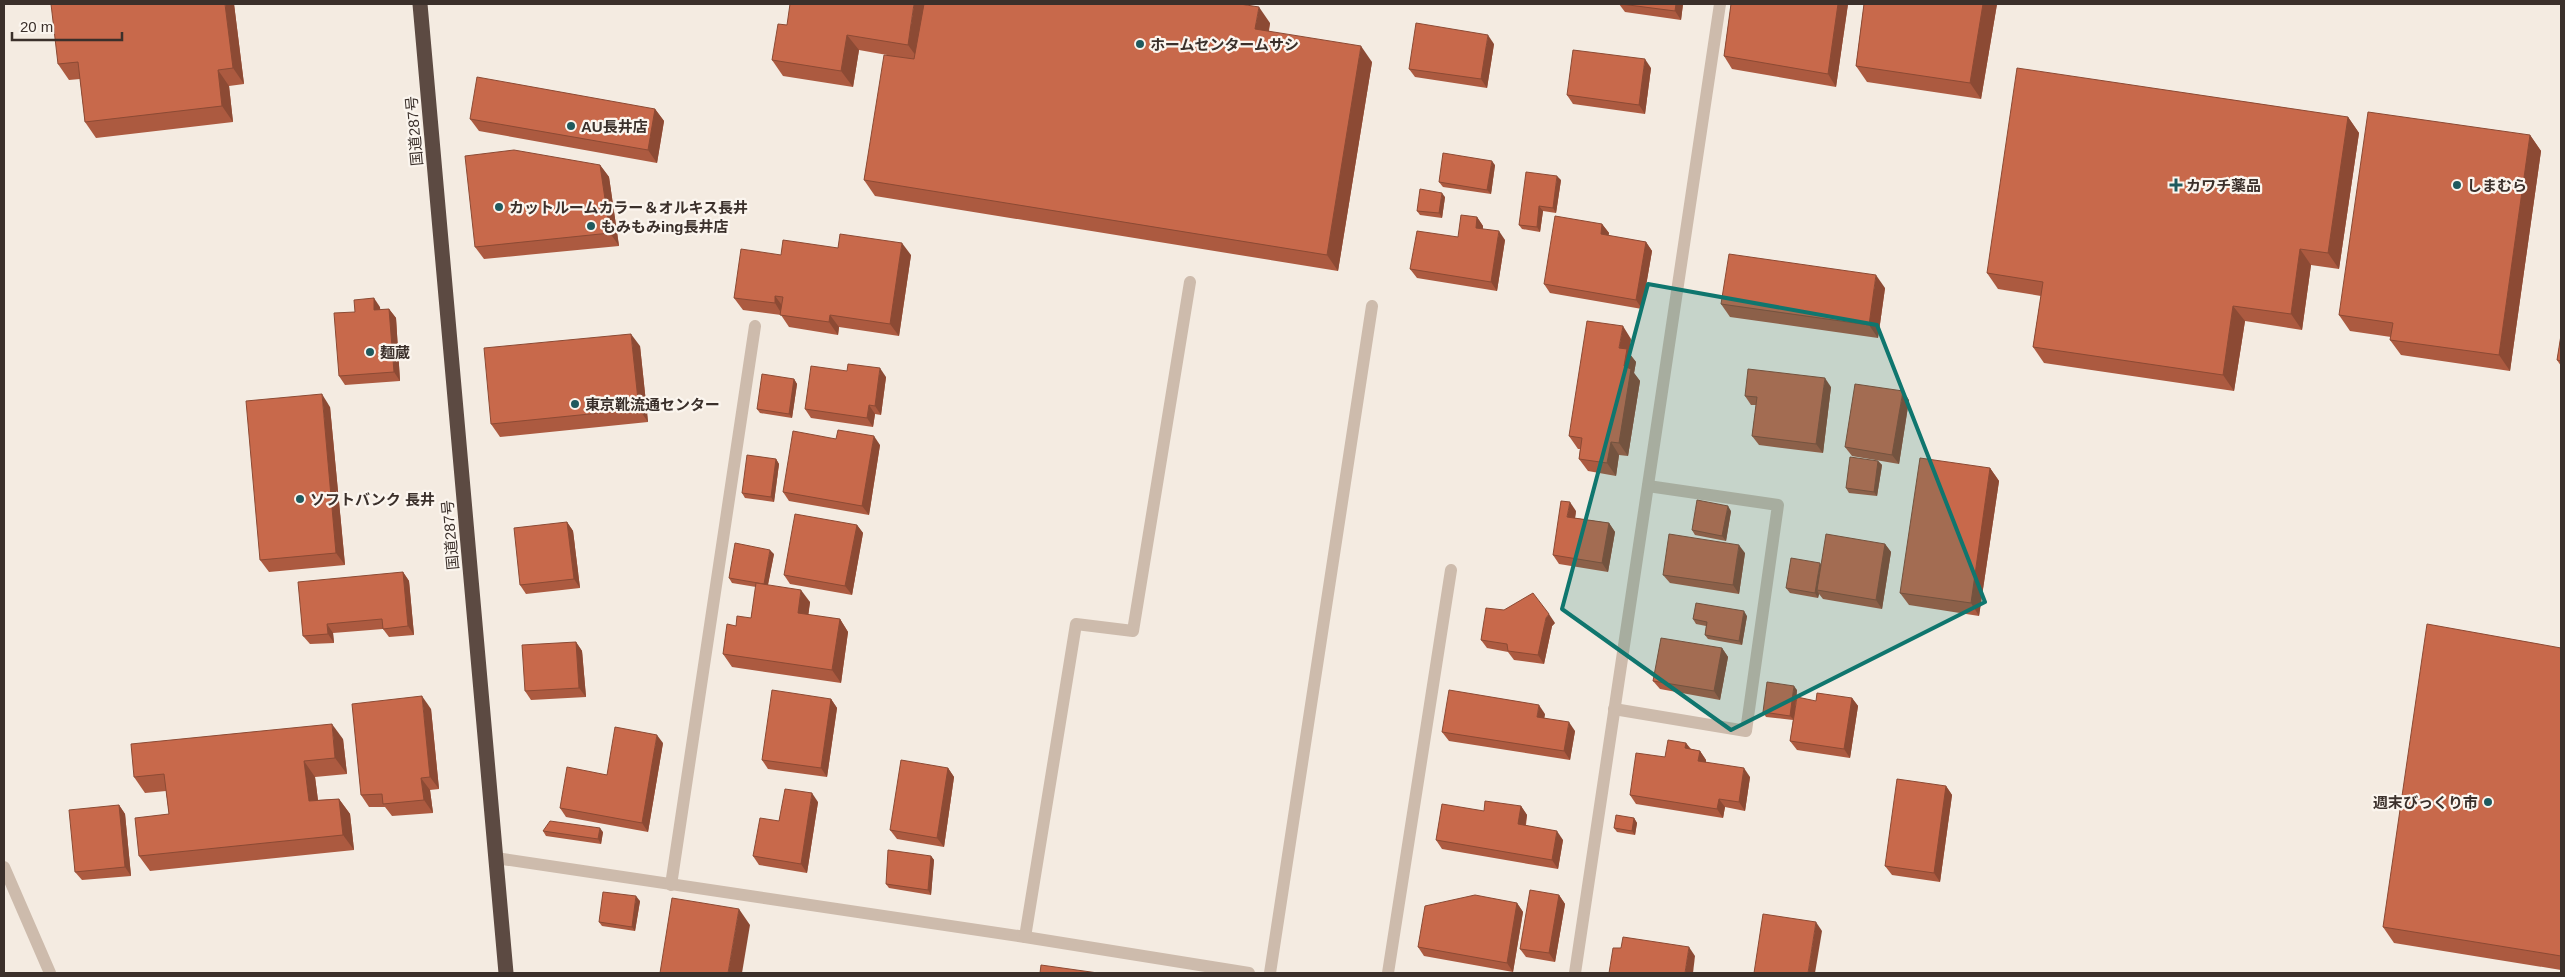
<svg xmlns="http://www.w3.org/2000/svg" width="2565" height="977" font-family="Helvetica,'Noto Sans JP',sans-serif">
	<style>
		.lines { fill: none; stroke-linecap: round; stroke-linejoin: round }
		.minor { stroke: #cdbbac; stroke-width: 12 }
		.highway { stroke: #5c4a42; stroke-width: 15 }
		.wall { fill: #ac5a40 }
		.shaded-wall { fill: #8c4a34 }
		.building { fill: #c8694b; stroke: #8c4a34 }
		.marked { fill: #0f766e; fill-opacity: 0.2; stroke: #0f766e; stroke-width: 4; stroke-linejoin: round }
		.poi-dot { fill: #1f5a5e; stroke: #fbf5ee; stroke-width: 2 }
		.labels { text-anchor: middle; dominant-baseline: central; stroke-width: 4.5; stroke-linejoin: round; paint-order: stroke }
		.poi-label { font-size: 15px; font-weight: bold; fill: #3b302b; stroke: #fbf5ee; text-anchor: start }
		.street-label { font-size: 15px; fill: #3b302b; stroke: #fbf5ee }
	</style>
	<rect width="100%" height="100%" fill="#f4ebe1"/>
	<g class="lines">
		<g class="minor">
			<polyline points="1614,709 1746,731 1778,505 1648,486"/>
			<polyline points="496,858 1025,937 1249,973"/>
			<polyline points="4,867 50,973"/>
			<polyline points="671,885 755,326"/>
			<polyline points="1025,937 1076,624 1133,631 1190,282"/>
			<polyline points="1270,973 1372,306"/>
			<polyline points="1388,973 1451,570"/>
			<polyline points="1575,973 1720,4"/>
		</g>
		<polyline class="highway" points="420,4 506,973"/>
	</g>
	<g class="wall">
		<polygon points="234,4 244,84 229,86 233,122 96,138 85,122 80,79 69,80 58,64"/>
		<polygon points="1619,4 1683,4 1681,20 1625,12"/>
		<polygon points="1731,4 1848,4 1836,87 1732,69 1724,56"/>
		<polygon points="1864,4 1997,4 1981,99 1867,82 1856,66"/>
		<polygon points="1270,23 1269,31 1372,62 1338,271 875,196 864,180 887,55 859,50 853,87 783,76 772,60 787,25"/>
		<polygon points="1494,44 1487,88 1415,77 1409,69"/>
		<polygon points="1651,68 1645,114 1573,104 1567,95"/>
		<polygon points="655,109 664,121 657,163 479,131 470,119"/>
		<polygon points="2348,117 2359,133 2339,269 2311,265 2302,330 2245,321 2234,391 2044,363 2033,347 2041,296 1998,289 1987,273"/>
		<polygon points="2530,135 2541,151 2510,371 2401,355 2390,340 2391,337 2350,331 2339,315"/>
		<polygon points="600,165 609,177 619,246 484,259 475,247"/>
		<polygon points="1495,165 1491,194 1443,187 1439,182"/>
		<polygon points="1561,180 1556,213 1543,211 1540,232 1522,229 1519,225"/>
		<polygon points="1445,197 1442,218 1420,215 1417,211"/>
		<polygon points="1477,217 1483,226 1483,229 1505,240 1497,291 1417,278 1410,269 1458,237"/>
		<polygon points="1602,224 1609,233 1608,236 1646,242 1652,251 1642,309 1550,293 1544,284"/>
		<polygon points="838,248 911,255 899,336 839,327 838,335 789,327 781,315 743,310 734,298 781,255"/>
		<polygon points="1885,288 1878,338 1730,317 1721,304"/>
		<polygon points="380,307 380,310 389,309 396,318 400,381 345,385 339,376 355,312"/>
		<polygon points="2561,335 2561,366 2557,360"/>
		<polygon points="1631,339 1629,353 1636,362 1634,373 1640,381 1628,456 1619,455 1616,476 1588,471 1579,459 1580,449 1578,449 1569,436"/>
		<polygon points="640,346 648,422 500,437 491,424"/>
		<polygon points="847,371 886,377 881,415 875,414 873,427 811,418 805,409"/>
		<polygon points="794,379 797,384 792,418 760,413 757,409"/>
		<polygon points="1831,387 1823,453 1759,445 1752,436 1756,405 1751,405 1745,396"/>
		<polygon points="1909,400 1899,464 1852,456 1845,447"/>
		<polygon points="330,407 345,565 269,572 260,560"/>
		<polygon points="836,439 880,445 869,515 789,501 783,492"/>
		<polygon points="776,459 779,464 774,502 745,498 742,493"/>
		<polygon points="1878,461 1882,465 1877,496 1849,493 1846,488"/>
		<polygon points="1990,468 1999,481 1979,616 1909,605 1900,593"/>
		<polygon points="1576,511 1575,518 1609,523 1615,532 1608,572 1559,564 1553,555"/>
		<polygon points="1731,511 1726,541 1695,535 1692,530"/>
		<polygon points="567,522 573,531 580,588 526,594 520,585"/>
		<polygon points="857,525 863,533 852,595 790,584 784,575"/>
		<polygon points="1885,544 1891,552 1882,609 1823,599 1819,594 1818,598 1790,593 1786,588"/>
		<polygon points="1745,553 1739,594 1670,583 1663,575"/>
		<polygon points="774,554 768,585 810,602 808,615 840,619 848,632 841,683 732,667 723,654 736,626 751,618 756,587 732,583 729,578"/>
		<polygon points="403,572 409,581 414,635 389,637 383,629 333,633 334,643 310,644 303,636"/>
		<polygon points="1747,616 1742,645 1708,639 1705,635 1706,626 1696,624 1693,619"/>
		<polygon points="1555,623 1552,626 1544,664 1514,660 1508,652 1487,648 1481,640"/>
		<polygon points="576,642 582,651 586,697 531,700 525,691"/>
		<polygon points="1722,648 1728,657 1720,700 1660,689 1653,681"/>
		<polygon points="2561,648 2561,970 2394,943 2383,927"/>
		<polygon points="1797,690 1795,712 1816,701 1852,698 1858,706 1850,758 1797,750 1790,741 1793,720 1766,717 1763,712"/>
		<polygon points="831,699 837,708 827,777 768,769 762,760"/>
		<polygon points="431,709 439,789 430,790 433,813 392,816 385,807 369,807 361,795"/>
		<polygon points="1545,714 1544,718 1575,731 1570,760 1449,741 1442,732"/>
		<polygon points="343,739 347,774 315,777 318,800 339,799 350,814 354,850 150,871 139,856 169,814 166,791 145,793 134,777"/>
		<polygon points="663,743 648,832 566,817 560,808 607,775"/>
		<polygon points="1686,743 1691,749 1700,751 1706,760 1706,762 1750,777 1745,811 1725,807 1723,818 1636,804 1630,795 1665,757"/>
		<polygon points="948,768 954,777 944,847 897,839 890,830"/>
		<polygon points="1946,786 1952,795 1940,882 1892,875 1885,866"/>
		<polygon points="818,802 807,873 759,865 753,856 779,821"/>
		<polygon points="119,805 125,814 131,876 82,880 75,872"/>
		<polygon points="1521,806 1527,815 1526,825 1563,840 1558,869 1442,849 1436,840 1484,811"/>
		<polygon points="1634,818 1637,823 1635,835 1617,832 1614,828"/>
		<polygon points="543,831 603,832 601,844 546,836"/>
		<polygon points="931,856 934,860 931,895 889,888 886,884"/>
		<polygon points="1559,895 1565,904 1555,962 1526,957 1520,949"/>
		<polygon points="640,901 635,931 602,926 599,922"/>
		<polygon points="1517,903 1523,912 1513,972 1424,956 1418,947"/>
	</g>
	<g class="shaded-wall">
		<polygon points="225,4 234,4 244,84 233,68"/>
		<polygon points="914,4 928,4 919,60 908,45"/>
		<polygon points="1676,4 1683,4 1681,20 1675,11"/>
		<polygon points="1838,4 1848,4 1836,87 1828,74"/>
		<polygon points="1983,4 1997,4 1981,99 1970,83"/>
		<polygon points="1259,7 1270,23 1266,44 1255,29"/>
		<polygon points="847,35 859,50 853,87 841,71"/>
		<polygon points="1488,35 1494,44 1487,88 1481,79"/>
		<polygon points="1361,46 1372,62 1338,271 1327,255"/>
		<polygon points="1645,59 1651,68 1645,114 1639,105"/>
		<polygon points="218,70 229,86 233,122 222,106"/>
		<polygon points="655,109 664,121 657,163 648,150"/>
		<polygon points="2348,117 2359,133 2339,269 2328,253"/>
		<polygon points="2530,135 2541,151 2510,371 2499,355"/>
		<polygon points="1492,161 1495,165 1491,194 1487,190"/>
		<polygon points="600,165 609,177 619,246 610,233"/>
		<polygon points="1557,176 1561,180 1556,213 1553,208"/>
		<polygon points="1442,193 1445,197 1442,218 1439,213"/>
		<polygon points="1539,206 1543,211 1540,232 1537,227"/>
		<polygon points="1477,217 1483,226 1482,237 1476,228"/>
		<polygon points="1602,224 1609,233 1607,243 1601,234"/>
		<polygon points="1499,231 1505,240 1497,291 1491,282"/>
		<polygon points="1646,242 1652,251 1642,309 1636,300"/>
		<polygon points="902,243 911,255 899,336 890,324"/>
		<polygon points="2300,249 2311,265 2302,330 2291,314"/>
		<polygon points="1876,275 1885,288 1878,338 1869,325"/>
		<polygon points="775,296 784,308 783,316 775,303"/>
		<polygon points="374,298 380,307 381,319 374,310"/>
		<polygon points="2233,306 2245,321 2234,391 2223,375"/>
		<polygon points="389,309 396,318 400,381 394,372"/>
		<polygon points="830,315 839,327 838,335 829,322"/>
		<polygon points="1623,326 1631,339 1629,353 1636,362 1634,373 1640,381 1628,456 1619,443 1619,348"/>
		<polygon points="631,334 640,346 648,422 639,409"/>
		<polygon points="880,368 886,377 881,415 875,406"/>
		<polygon points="1825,378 1831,387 1823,453 1816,444"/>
		<polygon points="794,379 797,384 792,418 789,414"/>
		<polygon points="1903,391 1909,400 1899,464 1892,455"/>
		<polygon points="322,394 330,407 345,565 336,553"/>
		<polygon points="869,405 875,414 873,427 867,418"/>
		<polygon points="874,436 880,445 869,515 862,506"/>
		<polygon points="1611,442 1619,455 1616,476 1607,463"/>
		<polygon points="776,459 779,464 774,502 771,497"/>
		<polygon points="1878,461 1882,465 1877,496 1874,492"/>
		<polygon points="1990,468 1999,481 1979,616 1971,603"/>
		<polygon points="1570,502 1576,511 1574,526 1567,517"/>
		<polygon points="1728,506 1731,511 1726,541 1722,536"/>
		<polygon points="567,522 573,531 580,588 574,579"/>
		<polygon points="1609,523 1615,532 1608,572 1602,563"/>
		<polygon points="857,525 863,533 852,595 845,586"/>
		<polygon points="1885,544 1891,552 1882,609 1876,600"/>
		<polygon points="1739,545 1745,553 1739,594 1733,585"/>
		<polygon points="770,550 774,554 767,589 764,584"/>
		<polygon points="1820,563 1823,568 1817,590 1819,594 1818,598 1815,593"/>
		<polygon points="403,572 409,581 414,635 408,626"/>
		<polygon points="801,590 810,602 807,626 798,613"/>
		<polygon points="1744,611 1747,616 1742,645 1739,641"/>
		<polygon points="1549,614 1555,623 1552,626 1544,664 1538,655 1546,618"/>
		<polygon points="840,619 848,632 841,683 832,670"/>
		<polygon points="327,624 333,633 334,643 328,634"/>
		<polygon points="576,642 582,651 586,697 579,688"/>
		<polygon points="1722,648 1728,657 1720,700 1714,691"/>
		<polygon points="1794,686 1797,690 1794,720 1790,716"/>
		<polygon points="422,696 431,709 439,789 430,777"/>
		<polygon points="1852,698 1858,706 1850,758 1844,749"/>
		<polygon points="831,699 837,708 827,777 821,768"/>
		<polygon points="1539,705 1545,714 1543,726 1537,717"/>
		<polygon points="1569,722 1575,731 1570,760 1564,751"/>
		<polygon points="332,724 343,739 347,774 335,758"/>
		<polygon points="657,735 663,743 648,832 642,823"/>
		<polygon points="1686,743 1692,752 1685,748"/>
		<polygon points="1700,751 1706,760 1705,770 1698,761"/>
		<polygon points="304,761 315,777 320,817 309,801"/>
		<polygon points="948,768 954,777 944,847 937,838"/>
		<polygon points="1744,768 1750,777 1745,811 1739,802"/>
		<polygon points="421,778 430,790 433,813 424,800"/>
		<polygon points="1946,786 1952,795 1940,882 1934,873"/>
		<polygon points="812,793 818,802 807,873 801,864"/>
		<polygon points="339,799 350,814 354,850 343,835"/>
		<polygon points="1719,799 1725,807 1723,818 1717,809"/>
		<polygon points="119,805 125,814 131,876 125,867"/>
		<polygon points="1521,806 1527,815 1524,833 1518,824"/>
		<polygon points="1634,818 1637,823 1635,835 1632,831"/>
		<polygon points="600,828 603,832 601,844 598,839"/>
		<polygon points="1557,831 1563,840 1558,869 1552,860"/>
		<polygon points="931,856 934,860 931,895 928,890"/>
		<polygon points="1559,895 1565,904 1555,962 1549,953"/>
		<polygon points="636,896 640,901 635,931 632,927"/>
		<polygon points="1517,903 1523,912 1513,972 1507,963"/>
		<polygon points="739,909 750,925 742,973 728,973"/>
		<polygon points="1816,922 1822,931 1815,973 1808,973"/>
		<polygon points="1689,947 1695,956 1693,973 1685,973"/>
	</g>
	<g class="building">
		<polygon points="51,4 225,4 233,68 218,70 222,106 85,122 78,62 58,64"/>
		<polygon points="790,4 914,4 908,45 847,35 841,71 772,60 778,24 787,25"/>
		<polygon points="924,4 1240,4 1259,7 1255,29 1361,46 1327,255 864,180 884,55 914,59"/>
		<polygon points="1621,4 1676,4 1675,11"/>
		<polygon points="1731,4 1838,4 1828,74 1724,56"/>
		<polygon points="1864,4 1983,4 1970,83 1856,66"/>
		<polygon points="1416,23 1488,35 1481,79 1409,69"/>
		<polygon points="1573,50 1645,59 1639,105 1567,95"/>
		<polygon points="2017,68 2348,117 2328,253 2300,249 2291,314 2233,306 2223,375 2033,347 2043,282 1987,273"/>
		<polygon points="477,77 655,109 648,150 470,119"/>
		<polygon points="2368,112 2530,135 2499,355 2390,340 2393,323 2339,315"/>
		<polygon points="514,150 600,165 610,233 475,247 465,156"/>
		<polygon points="1443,153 1492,161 1487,190 1439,182"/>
		<polygon points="1526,172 1557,176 1553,208 1539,206 1537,227 1519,225"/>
		<polygon points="1420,189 1442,193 1439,213 1417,211"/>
		<polygon points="1461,215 1477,217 1476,228 1499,231 1491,282 1410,269 1417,231 1458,237"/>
		<polygon points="1555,216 1602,224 1601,234 1646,242 1636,300 1544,284"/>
		<polygon points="840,234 902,243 890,324 830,315 829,322 780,315 783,297 775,296 775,303 734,298 741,249 781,255 783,240 838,248"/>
		<polygon points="1729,254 1876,275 1869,325 1721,304"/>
		<polygon points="374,298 374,310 389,309 394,372 339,376 334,313 355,312 354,300"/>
		<polygon points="1587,321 1623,326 1619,348 1627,349 1624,366 1631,369 1619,443 1611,442 1607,463 1579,459 1582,438 1569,436"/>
		<polygon points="631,334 639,409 491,424 484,348"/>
		<polygon points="2561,335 2561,361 2557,360"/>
		<polygon points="848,364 880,368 875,406 869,405 867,418 805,409 811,366 847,371"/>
		<polygon points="1748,369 1825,378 1816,444 1752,436 1757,397 1745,396"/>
		<polygon points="762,374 794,379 789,414 757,409"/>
		<polygon points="1855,384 1903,391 1892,455 1845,447"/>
		<polygon points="322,394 336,553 260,560 246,401"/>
		<polygon points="838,430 874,436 862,506 783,492 793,431 836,439"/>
		<polygon points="747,455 776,459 771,497 742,493"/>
		<polygon points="1850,457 1878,461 1874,492 1846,488"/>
		<polygon points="1920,458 1990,468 1971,603 1900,593"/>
		<polygon points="1697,500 1728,506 1722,536 1692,530"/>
		<polygon points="1561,501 1570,502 1567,517 1609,523 1602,563 1553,555"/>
		<polygon points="795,514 857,525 845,586 784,575"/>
		<polygon points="567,522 574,579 520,585 514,528"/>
		<polygon points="1669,534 1739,545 1733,585 1663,575"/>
		<polygon points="1826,534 1885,544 1876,600 1817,590"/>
		<polygon points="735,543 770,550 764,584 729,578"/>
		<polygon points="1791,558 1820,563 1815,593 1786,588"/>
		<polygon points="403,572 408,626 383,629 382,619 327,624 328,634 303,636 298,582"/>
		<polygon points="756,583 801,590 798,613 840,619 832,670 723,654 727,624 736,626 737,616 751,618"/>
		<polygon points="1533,593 1549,614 1546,618 1538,655 1508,651 1507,644 1481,640 1486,608 1504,610"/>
		<polygon points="1696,603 1744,611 1739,641 1705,635 1707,622 1693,619"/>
		<polygon points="2427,624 2561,648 2561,956 2383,927"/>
		<polygon points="1661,638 1722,648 1714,691 1653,681"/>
		<polygon points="576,642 579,688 525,691 522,645"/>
		<polygon points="1767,682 1794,686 1790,716 1763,712"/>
		<polygon points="772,690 831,699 821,768 762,760"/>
		<polygon points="1449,690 1539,705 1537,717 1569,722 1564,751 1442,732"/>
		<polygon points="1817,693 1852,698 1844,749 1790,741 1797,697 1816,701"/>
		<polygon points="422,696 430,777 421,778 424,800 383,804 382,794 361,795 352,704"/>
		<polygon points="332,724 335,758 304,761 309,801 339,799 343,835 139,856 135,818 169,814 164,774 134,777 131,744"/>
		<polygon points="615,727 657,735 642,823 560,808 567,767 607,775"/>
		<polygon points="1668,740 1686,743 1685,748 1700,751 1698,761 1744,768 1739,802 1719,799 1717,809 1630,795 1636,753 1665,757"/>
		<polygon points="901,760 948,768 937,838 890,830"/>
		<polygon points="1897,779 1946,786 1934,873 1885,866"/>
		<polygon points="785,789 812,793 801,864 753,856 760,818 779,821"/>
		<polygon points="1485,801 1521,806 1518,824 1557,831 1552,860 1436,840 1442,804 1484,811"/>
		<polygon points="119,805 125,867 75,872 69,810"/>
		<polygon points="1616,815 1634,818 1632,831 1614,828"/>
		<polygon points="550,821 600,828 598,839 543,831"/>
		<polygon points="888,850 931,856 928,890 886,884"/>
		<polygon points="1530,890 1559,895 1549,953 1520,949"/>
		<polygon points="603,892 636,896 632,927 599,922"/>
		<polygon points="1475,895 1517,903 1507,963 1418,947 1425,906"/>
		<polygon points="672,898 739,909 728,973 660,973"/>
		<polygon points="1763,914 1816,922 1808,973 1754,973"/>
		<polygon points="1623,937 1689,947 1685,973 1609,973 1613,948 1621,948"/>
		<polygon points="1041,965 1098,973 1040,973"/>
	</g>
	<path class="marked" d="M1648,284L1877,325L1985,602L1731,730L1562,609Z"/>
	<g class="poi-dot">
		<circle cx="1140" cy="44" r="5"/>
		<circle cx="571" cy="126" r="5"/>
		<path d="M2173.5 177.5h5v5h5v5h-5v5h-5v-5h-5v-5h5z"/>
		<circle cx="2457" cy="185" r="5"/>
		<circle cx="499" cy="207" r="5"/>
		<circle cx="591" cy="226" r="5"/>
		<circle cx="370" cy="352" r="5"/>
		<circle cx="575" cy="404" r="5"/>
		<circle cx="300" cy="499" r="5"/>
		<circle cx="2488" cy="802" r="5"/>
	</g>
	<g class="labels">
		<g class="poi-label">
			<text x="1150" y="44">ホームセンタームサシ</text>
			<text x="581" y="126">AU長井店</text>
			<text x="2186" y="185">カワチ薬品</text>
			<text x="2467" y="185">しまむら</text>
			<text x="509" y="207">カットルームカラー＆オルキス長井</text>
			<text x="601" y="226">もみもみing長井店</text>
			<text x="380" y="352">麺蔵</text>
			<text x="585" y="404">東京靴流通センター</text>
			<text x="310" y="499">ソフトバンク 長井</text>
			<text x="2478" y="802" text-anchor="end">週末びっくり市</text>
		</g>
		<g class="street-label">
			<text transform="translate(414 131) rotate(-95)">国道287号</text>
			<text transform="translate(450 535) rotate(-95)">国道287号</text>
		</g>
	</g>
	<rect width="2565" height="977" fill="none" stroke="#3b302b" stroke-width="10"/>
	<path d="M12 32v8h110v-8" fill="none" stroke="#3b302b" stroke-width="2.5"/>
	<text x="20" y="32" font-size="15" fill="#3b302b" stroke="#fbf5ee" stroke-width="4" paint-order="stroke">20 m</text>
</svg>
